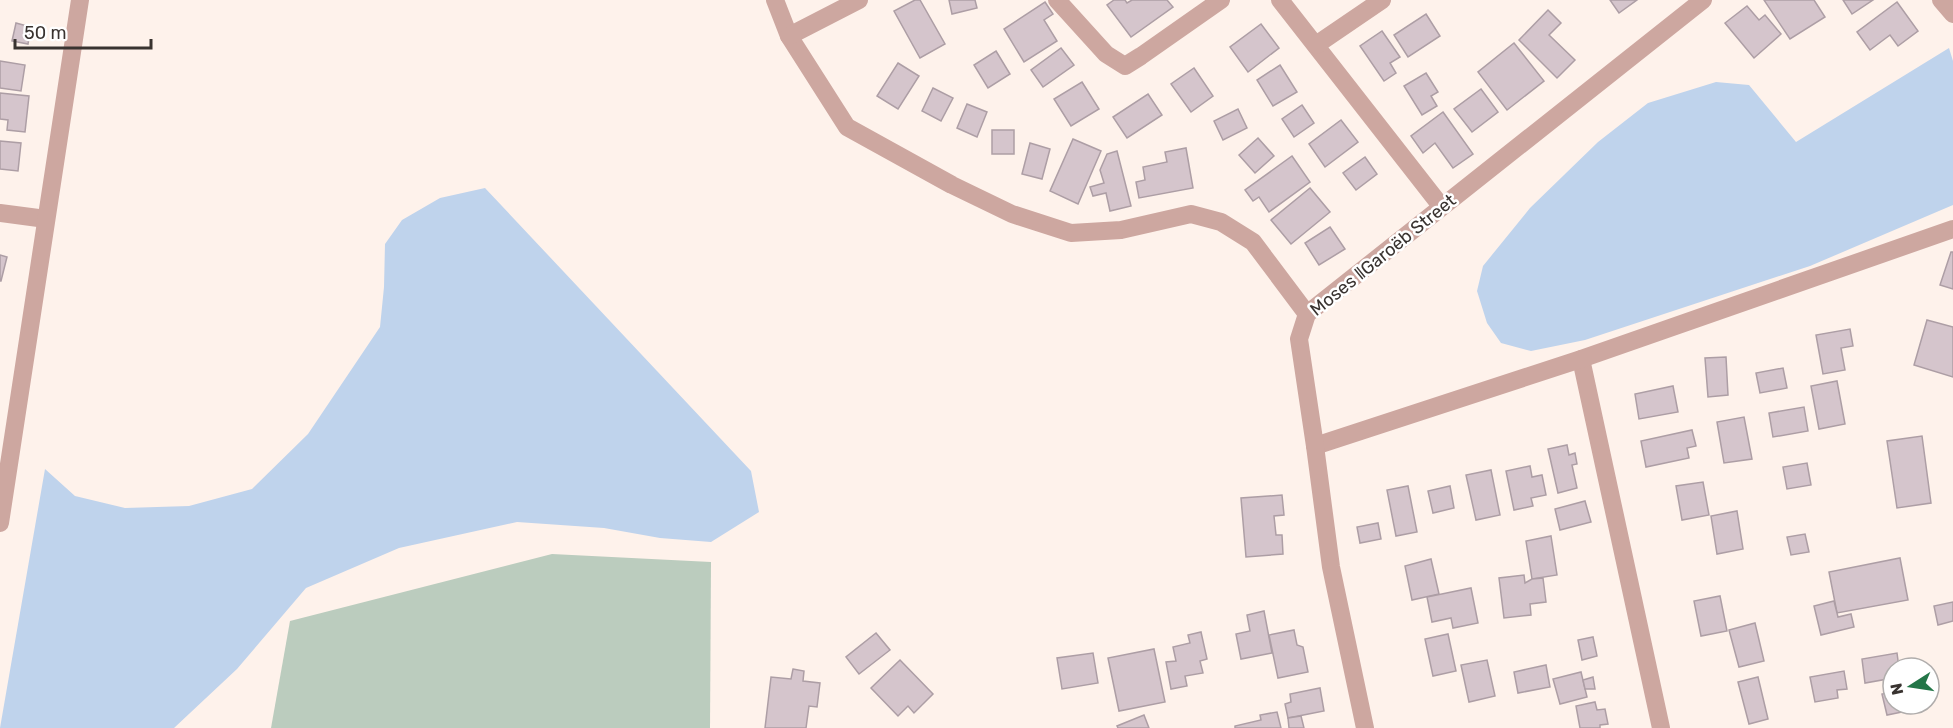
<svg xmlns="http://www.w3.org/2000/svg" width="1953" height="728" font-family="Rubik,sans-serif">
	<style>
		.green { fill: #bbccbe }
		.water { fill: #bfd3ec }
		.building { fill: #d5c5cc; stroke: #ad9ea5; stroke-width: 1.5 }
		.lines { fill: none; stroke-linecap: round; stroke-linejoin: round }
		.minor { stroke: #cda7a0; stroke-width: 18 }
		.labels { text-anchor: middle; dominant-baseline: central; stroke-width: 5; stroke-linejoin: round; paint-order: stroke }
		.street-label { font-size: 18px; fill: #393330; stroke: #fff }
	</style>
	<rect width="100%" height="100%" fill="#fef2eb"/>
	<polygon class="green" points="552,554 711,562 710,728 271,728 290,621"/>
	<g class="water">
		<polygon points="1949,48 1953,61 1953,205 1810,266 1585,340 1531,351 1501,343 1487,323 1477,291 1483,266 1530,208 1598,142 1648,103 1716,82 1749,85 1796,142"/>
		<polygon points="485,188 751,471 759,512 711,542 660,538 604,528 517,522 399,548 306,588 237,669 174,728 0,728 45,469 75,496 125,508 189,506 252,489 308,434 380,327 384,287 385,244 402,220 440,198"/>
	</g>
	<g class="building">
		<polygon points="915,0 920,0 945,44 920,58 894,11"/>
		<polygon points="949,0 975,0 977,8 952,14"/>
		<polygon points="1114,0 1125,0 1127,3 1132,0 1167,0 1173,7 1131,37 1107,5"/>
		<polygon points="1610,0 1637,0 1619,13"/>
		<polygon points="1764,0 1814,0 1825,17 1790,39"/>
		<polygon points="1843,0 1873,0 1852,14"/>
		<polygon points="1045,2 1053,14 1044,20 1057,41 1024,62 1004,29"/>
		<polygon points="1897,2 1918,31 1898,46 1890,35 1870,50 1857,32"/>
		<polygon points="1747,6 1759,20 1765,15 1781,34 1754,58 1725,23"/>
		<polygon points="1548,10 1561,23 1549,35 1575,60 1557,78 1519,40"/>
		<polygon points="1426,14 1440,36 1408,57 1394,35"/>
		<polygon points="16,23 31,27 28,44 12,41"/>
		<polygon points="1261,24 1279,48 1248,72 1230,47"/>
		<polygon points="1382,31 1400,57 1390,63 1396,73 1384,81 1360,46"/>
		<polygon points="1514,43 1544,81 1507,110 1478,72"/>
		<polygon points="1061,48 1074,65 1043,87 1031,70"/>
		<polygon points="996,51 1010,74 988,88 974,65"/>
		<polygon points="0,61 25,65 21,91 0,88"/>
		<polygon points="898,63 919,76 898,109 877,96"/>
		<polygon points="1280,65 1297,92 1273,106 1257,80"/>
		<polygon points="1194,68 1213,96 1191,112 1171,84"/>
		<polygon points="1426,73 1438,92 1431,96 1437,106 1422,115 1404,86"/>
		<polygon points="1082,82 1099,109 1071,126 1054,99"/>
		<polygon points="933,88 953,98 941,121 922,111"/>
		<polygon points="1481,89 1498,112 1472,132 1454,109"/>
		<polygon points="0,93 29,96 25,132 7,130 8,120 0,119"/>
		<polygon points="1148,94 1162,115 1127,138 1113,117"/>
		<polygon points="967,104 987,112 977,137 957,128"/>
		<polygon points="1302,105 1314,123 1294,137 1282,119"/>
		<polygon points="1238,109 1247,128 1223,140 1214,121"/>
		<polygon points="1443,112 1473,154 1453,168 1435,143 1423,153 1411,136"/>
		<polygon points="1341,120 1358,142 1325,167 1309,144"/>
		<rect x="992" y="130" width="22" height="24"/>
		<polygon points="1258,138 1274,156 1255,173 1239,155"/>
		<polygon points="1073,139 1101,151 1078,204 1050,191"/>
		<polygon points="0,141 21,143 18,171 0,169"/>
		<polygon points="1030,143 1050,149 1042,179 1022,174"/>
		<polygon points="1186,148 1193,188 1139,198 1136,182 1145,180 1143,167 1167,162 1165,152"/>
		<polygon points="1117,151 1131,206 1110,211 1106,193 1093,196 1090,187 1104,183 1100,170 1107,154"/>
		<polygon points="1292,156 1310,182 1269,212 1259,197 1253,201 1245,190"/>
		<polygon points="1365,157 1377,174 1356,190 1343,173"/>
		<polygon points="1310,188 1330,212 1291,244 1271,220"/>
		<polygon points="1330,227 1345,249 1319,265 1305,243"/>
		<polygon points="1951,252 1953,252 1953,289 1940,285"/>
		<polygon points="0,255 7,257 1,281 0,281"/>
		<polygon points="1927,320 1953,327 1953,377 1914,365"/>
		<polygon points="1850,329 1853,346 1841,348 1845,370 1823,374 1816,335"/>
		<polygon points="1726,357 1728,395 1708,397 1705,358"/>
		<polygon points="1783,368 1787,388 1760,393 1756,373"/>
		<polygon points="1837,381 1845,424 1819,429 1811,386"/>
		<polygon points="1673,386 1678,412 1639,419 1635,394"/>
		<polygon points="1804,407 1808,431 1773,437 1769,413"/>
		<polygon points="1744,417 1752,459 1724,463 1717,422"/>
		<polygon points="1692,430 1696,446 1687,448 1689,458 1646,467 1641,441"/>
		<polygon points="1922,436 1931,503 1897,508 1887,441"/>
		<polygon points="1567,445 1569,455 1575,453 1577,464 1572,465 1577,488 1558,493 1548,449"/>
		<polygon points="1807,463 1811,485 1787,489 1783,467"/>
		<polygon points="1530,466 1532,477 1542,475 1546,495 1531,498 1533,506 1514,510 1506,471"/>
		<polygon points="1491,470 1500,515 1476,520 1466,475"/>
		<polygon points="1703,482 1709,515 1682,520 1676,486"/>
		<polygon points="1408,486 1417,532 1396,536 1387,490"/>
		<polygon points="1450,486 1454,508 1433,513 1428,491"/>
		<polygon points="1282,495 1284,515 1274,516 1276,535 1282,535 1283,554 1246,557 1241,498"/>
		<polygon points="1585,501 1591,522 1560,530 1555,509"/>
		<polygon points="1737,511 1743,549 1717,554 1711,516"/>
		<polygon points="1378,523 1381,539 1360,543 1357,527"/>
		<polygon points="1805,534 1809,552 1791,555 1787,537"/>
		<polygon points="1551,536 1557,575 1532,579 1526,541"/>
		<polygon points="1900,558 1908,600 1837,613 1829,572"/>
		<polygon points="1431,559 1439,594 1412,600 1405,566"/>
		<polygon points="1524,575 1525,583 1532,579 1543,578 1546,602 1530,604 1531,615 1504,618 1499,578"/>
		<polygon points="1471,588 1478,623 1453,628 1451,618 1432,622 1427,597"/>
		<polygon points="1720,596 1727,631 1701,636 1694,601"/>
		<polygon points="1834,601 1838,617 1851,614 1854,627 1821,635 1814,606"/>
		<polygon points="1953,602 1953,621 1938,625 1934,606"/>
		<polygon points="1264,611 1272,653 1241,659 1236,634 1250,631 1247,615"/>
		<polygon points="1755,623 1764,661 1739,667 1729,630"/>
		<polygon points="1294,630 1297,645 1303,647 1308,672 1278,678 1269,635"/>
		<polygon points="1201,632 1207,659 1200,661 1203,673 1185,676 1187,686 1171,689 1166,662 1176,661 1173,647 1190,643 1188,635"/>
		<polygon points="876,633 890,650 859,674 846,657"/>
		<polygon points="1448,634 1456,671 1433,676 1425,639"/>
		<polygon points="1593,637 1597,656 1582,660 1578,640"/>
		<polygon points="1154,649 1165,702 1119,711 1108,658"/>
		<polygon points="1093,653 1098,683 1062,689 1057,658"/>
		<polygon points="1897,653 1899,668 1893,668 1893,678 1865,683 1862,659"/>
		<polygon points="900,660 933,694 914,713 908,706 898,716 871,688"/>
		<polygon points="1487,660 1495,696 1469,702 1461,665"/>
		<polygon points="1546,665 1550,687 1518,693 1514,672"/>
		<polygon points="793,669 804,671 803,681 820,683 817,707 809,706 806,728 765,728 771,677 791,679"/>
		<polygon points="1844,671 1847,689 1837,690 1838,698 1815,702 1810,677"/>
		<polygon points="1581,672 1587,697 1560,704 1553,679"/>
		<polygon points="1593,677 1595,689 1585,689 1583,680"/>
		<polygon points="1758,677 1768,719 1749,724 1738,682"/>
		<polygon points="1320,688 1324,711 1288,718 1285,704 1291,702 1290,694"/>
		<polygon points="1893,692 1893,704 1911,704 1912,710 1887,715 1882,694"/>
		<polygon points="1595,702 1597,710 1605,709 1608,724 1600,725 1600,728 1580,728 1576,706"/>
		<polygon points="1277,712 1281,728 1235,728 1235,726 1261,720 1260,715"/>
		<polygon points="1144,715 1149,728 1118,728 1117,726"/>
		<polygon points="1301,716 1304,728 1289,728 1288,718"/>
	</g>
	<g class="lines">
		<g class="minor">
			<polyline points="775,0 789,36 847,127 952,185 1012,214 1071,233 1121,230 1191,214 1221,222 1253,242 1307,314"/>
			<polyline points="1057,0 1106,54 1125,66 1141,56 1221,0"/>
			<polyline points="1280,0 1441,206"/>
			<polyline points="1941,0 1953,14"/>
			<polyline points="789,36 859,0"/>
			<polyline points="1316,45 1382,0"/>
			<polyline points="0,213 46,219"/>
			<polyline points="1581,359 1661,728"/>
			<polyline points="1315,446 1581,359 1953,229"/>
			<polyline points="0,523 80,0"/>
			<polyline points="1365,728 1331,567 1315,446 1299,339 1307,314 1703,0"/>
		</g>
	</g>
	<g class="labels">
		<g class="street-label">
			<text transform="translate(1383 255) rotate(-39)">Moses ǁGaroëb Street</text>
		</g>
	</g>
	<g transform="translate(1911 686) rotate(258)"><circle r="28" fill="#ffffff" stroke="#b0adac" stroke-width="1.5"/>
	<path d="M0-4.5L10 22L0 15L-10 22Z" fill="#237648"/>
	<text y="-9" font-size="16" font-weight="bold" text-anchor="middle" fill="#393330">N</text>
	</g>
	<path d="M15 39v9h136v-9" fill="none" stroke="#393330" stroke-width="3"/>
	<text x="24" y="39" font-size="18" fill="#393330" stroke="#ffffff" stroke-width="4.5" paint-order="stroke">50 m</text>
</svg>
